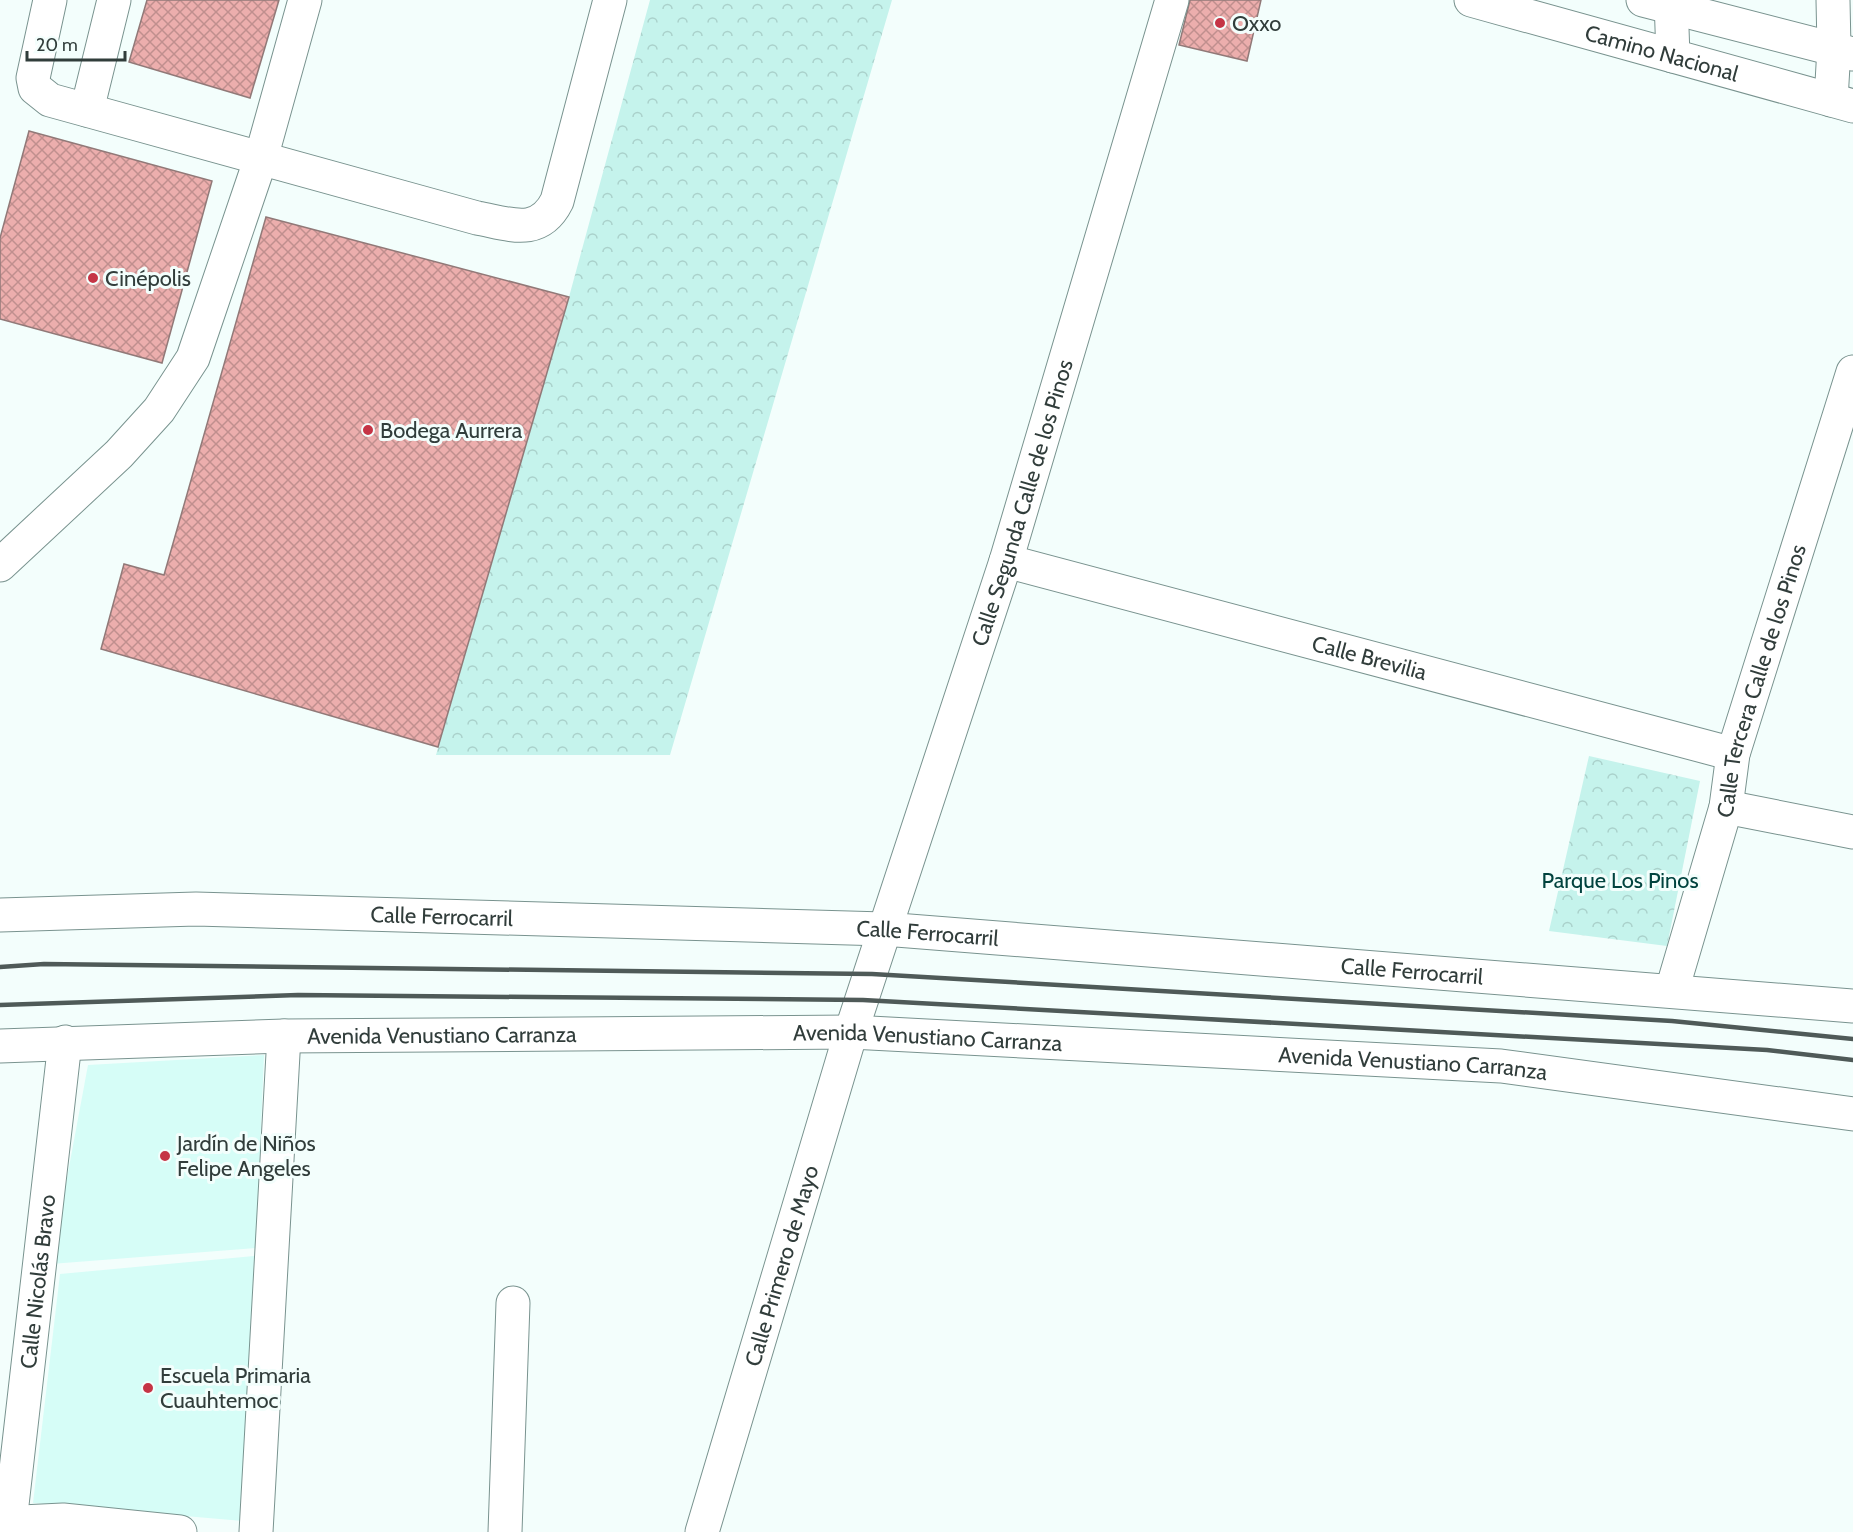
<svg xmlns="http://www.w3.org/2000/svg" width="1853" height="1532" font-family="Cabin,sans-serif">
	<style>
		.built { fill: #d6fdf7 }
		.forest { fill: url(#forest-crowns) }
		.building { fill: url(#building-cross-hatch); stroke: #917978; stroke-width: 1.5 }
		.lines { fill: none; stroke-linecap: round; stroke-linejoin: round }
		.minor-casing { stroke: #79938f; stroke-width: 35 }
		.major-casing { stroke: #79938f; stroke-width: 35 }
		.minor { stroke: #fff; stroke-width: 33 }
		.major { stroke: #fff; stroke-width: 33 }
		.rail { stroke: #4f5a58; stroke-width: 4.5 }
		.poi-dot { fill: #c53445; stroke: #f3fefc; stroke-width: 2 }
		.labels { text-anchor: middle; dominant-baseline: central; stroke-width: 6; stroke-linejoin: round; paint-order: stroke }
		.poi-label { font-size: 22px; fill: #313d3b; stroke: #f3fefc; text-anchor: start }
		.street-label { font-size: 22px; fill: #313d3b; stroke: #f3fefc }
		.park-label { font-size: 22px; fill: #00433e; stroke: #f3fefc }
	</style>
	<defs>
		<pattern id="forest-crowns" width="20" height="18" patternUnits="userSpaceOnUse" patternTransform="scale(1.5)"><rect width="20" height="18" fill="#c5f3ec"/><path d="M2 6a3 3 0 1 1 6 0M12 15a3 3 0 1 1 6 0" fill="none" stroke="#aad1cb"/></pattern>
		<pattern id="building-cross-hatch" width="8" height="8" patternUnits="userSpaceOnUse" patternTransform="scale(1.5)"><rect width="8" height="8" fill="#ecaead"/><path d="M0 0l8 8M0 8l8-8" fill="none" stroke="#c08f8e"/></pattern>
	</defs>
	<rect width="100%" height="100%" fill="#f3fefc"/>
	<g class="built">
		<polygon points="264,1055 256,1248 51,1264 88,1065"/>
		<polygon points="254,1256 243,1521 33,1503 60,1274"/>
	</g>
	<g class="forest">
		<polygon points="650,0 892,0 670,755 436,755 569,297"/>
		<polygon points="1589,756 1700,781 1667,946 1549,931"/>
	</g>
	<g class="building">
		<polygon points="147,0 279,0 250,98 129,62"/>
		<polygon points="1190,0 1261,0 1247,61 1179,45"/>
		<polygon points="29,131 212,181 162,363 0,319 0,238"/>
		<polygon points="266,217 569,297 438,747 101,649 124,564 164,575"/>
	</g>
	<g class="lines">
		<g class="minor-casing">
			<g id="minor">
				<path d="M50,0L33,78L35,88L50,100L477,218C510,224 539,237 557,201L610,0"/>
				<polyline points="1671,0 1673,56"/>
				<polyline points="1831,100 1834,48 1833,0"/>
				<polyline points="87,110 114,0"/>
				<path id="s1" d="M1006,561L1733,754"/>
				<polyline points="0,565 119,454 159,410 193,358 261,158 305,0"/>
				<polyline points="1726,807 1853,832"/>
				<path id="s2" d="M0,915L196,909L884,929L1853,1006"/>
				<path id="s3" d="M1672,990L1726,807L1733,754L1853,372"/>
				<path id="s4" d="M0,1046L284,1036L851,1032L1501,1066L1853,1114"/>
				<path id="s5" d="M10,1522L65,1042"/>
				<polyline points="0,1523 63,1520 180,1532"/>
				<polyline points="256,1532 284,1036"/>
				<polyline points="505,1532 513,1303"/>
				<path id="s6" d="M702,1532L851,1032L1006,561L1172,0"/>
			</g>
		</g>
		<g class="major-casing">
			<g id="major">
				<path id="s7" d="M1471,0L1853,106"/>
				<polyline points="1643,0 1853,54"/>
			</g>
		</g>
		<use href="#minor" class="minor"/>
		<use href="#major" class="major"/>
		<g class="rail">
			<polyline points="0,967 44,964 872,974 1672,1021 1853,1039"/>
			<polyline points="0,1005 298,995 863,1000 1767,1050 1853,1060"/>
		</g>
	</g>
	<g class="poi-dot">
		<circle cx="1220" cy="23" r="6"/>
		<circle cx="93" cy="278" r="6"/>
		<circle cx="368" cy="430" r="6"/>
		<circle cx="165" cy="1156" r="6"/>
		<circle cx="148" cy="1388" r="6"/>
	</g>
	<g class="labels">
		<g class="poi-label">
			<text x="1232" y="23">Oxxo</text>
			<text x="105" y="278">Cinépolis</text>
			<text x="380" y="430">Bodega Aurrera</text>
			<text x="177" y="1143">Jardín de Niños<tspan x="177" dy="25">Felipe Angeles</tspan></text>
			<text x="160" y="1375">Escuela Primaria<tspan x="160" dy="25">Cuauhtemoc</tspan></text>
		</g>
		<g class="street-label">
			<text stroke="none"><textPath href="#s7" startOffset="198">Camino Nacional</textPath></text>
			<text stroke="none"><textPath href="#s6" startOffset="1078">Calle Segunda Calle de los Pinos</textPath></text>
			<text stroke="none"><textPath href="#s1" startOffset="376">Calle Brevilia</textPath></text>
			<text stroke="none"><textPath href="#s3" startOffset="322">Calle Tercera Calle de los Pinos</textPath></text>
			<text stroke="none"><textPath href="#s2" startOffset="442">Calle Ferrocarril</textPath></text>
			<text stroke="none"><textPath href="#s2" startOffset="928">Calle Ferrocarril</textPath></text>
			<text stroke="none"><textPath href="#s2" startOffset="1414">Calle Ferrocarril</textPath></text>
			<text stroke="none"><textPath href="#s4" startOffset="442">Avenida Venustiano Carranza</textPath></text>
			<text stroke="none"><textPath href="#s4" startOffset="928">Avenida Venustiano Carranza</textPath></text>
			<text stroke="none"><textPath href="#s4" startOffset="1414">Avenida Venustiano Carranza</textPath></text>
			<text stroke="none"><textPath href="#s6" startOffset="278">Calle Primero de Mayo</textPath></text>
			<text stroke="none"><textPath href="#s5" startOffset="242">Calle Nicolás Bravo</textPath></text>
		</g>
		<g class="park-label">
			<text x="1620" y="880">Parque Los Pinos</text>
		</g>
	</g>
	<path d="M27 51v9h98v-9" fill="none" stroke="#313d3b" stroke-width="3"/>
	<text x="36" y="51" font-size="18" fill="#313d3b" stroke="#f3fefc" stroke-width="4.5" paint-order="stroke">20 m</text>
</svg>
